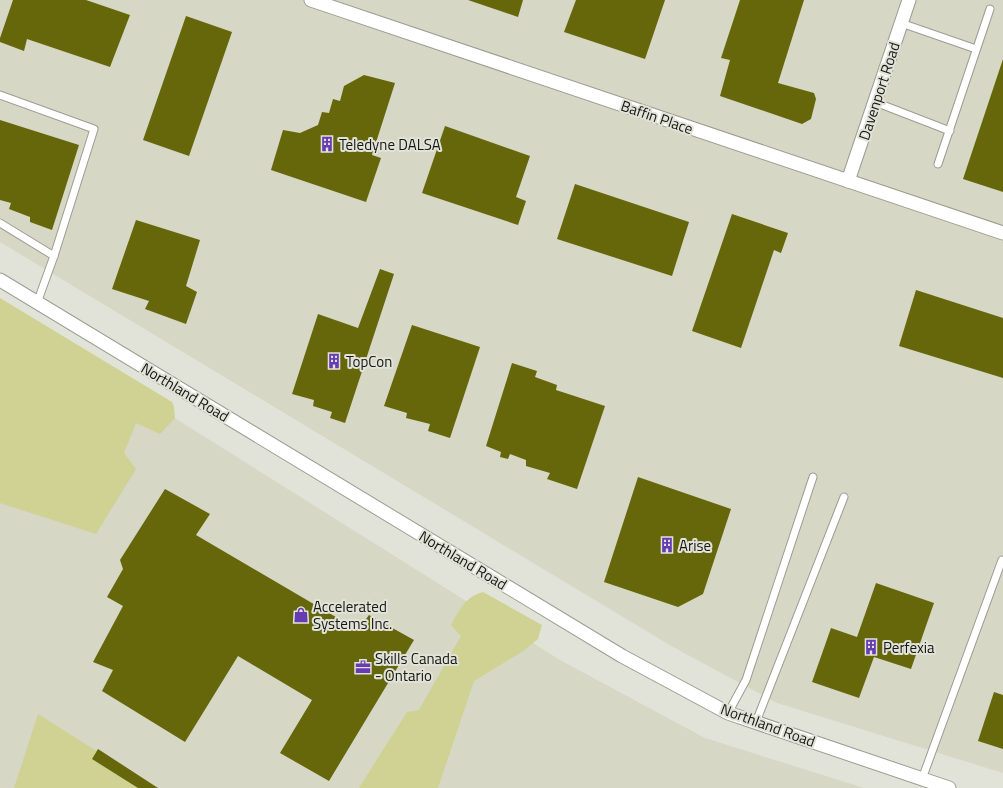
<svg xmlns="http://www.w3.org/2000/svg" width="1003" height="788" font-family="'Titillium Web',sans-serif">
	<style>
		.built { fill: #d6d7c4 }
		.green { fill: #cfd292 }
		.building { fill: #66670a }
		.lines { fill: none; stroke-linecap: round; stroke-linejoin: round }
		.lane-casing { stroke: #9c9d92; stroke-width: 9 }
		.street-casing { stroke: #9c9d92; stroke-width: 15 }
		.lane { stroke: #fff; stroke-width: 7 }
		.street { stroke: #fff; stroke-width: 13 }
		.labels { text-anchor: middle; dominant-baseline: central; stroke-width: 4; stroke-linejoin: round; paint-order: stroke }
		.street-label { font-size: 15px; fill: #171713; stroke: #e2e3d8 }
		.poi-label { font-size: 15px; fill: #171713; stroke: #e2e3d8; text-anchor: start }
	</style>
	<rect width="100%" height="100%" fill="#e2e3d8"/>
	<g class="built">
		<polygon points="0,0 1003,0 1003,773 777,703 673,647 0,242"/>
		<polygon points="0,319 146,400 560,660 705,738 864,788 0,788"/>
	</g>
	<g class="green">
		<polygon points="0,298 172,402 174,407 175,418 160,434 136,423 124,453 136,469 96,534 0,503"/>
		<path d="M483,592L542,625L538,639L523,651L474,681L438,788H359L407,712L419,710L461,636L451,625C460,609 465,597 483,592Z"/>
		<polygon points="38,714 155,788 14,788"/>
	</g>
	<g class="building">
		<polygon points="13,0 86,0 130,15 110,67 27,39 24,51 0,42 0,38"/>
		<polygon points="468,0 523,0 518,17"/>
		<polygon points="576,0 665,0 645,59 564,32"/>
		<polygon points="740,0 804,0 778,83 814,93 816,99 811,119 802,124 720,96 730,60 721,58"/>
		<polygon points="186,16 232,32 189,156 143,140"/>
		<polygon points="1003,59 1003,192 963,179"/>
		<polygon points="364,75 395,83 372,155 381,158 366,202 271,170 283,130 300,133 318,125 322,112 329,113 333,99 340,101 344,86"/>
		<polygon points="0,120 79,145 52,230 30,222 30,217 9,209 11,203 0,200"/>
		<polygon points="445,126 530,156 516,197 526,201 518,225 422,193"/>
		<polygon points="575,184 689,222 672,276 557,239"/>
		<polygon points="732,214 788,233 781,253 774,250 741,348 692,331"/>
		<polygon points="136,220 200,240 186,286 197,292 186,324 145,309 149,301 112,289"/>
		<polygon points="380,269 394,274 345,423 330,418 332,412 313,406 314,400 292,394 318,314 358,328"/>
		<polygon points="916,290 1003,318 1003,378 899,346"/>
		<polygon points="412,325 480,347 450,438 428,431 430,424 406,418 407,413 384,406"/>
		<polygon points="512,363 537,371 535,377 557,385 556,390 605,406 577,489 547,479 550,473 526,466 526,460 510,454 508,459 500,457 501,452 486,446"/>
		<polygon points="638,477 731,509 703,594 678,607 604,582"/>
		<polygon points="165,489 210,514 196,535 358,630 369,615 414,640 329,781 280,753 312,700 238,656 185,742 102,691 113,670 93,662 123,606 107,597 123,569 120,560"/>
		<polygon points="876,583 934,603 911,669 874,657 859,698 812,682 831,628 857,637"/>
		<polygon points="994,692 1003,695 1003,749 978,741"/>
		<polygon points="98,749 158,788 138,788 92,759"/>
	</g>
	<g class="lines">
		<g class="lane-casing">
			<g id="lane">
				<polyline points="901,23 976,49"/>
				<polyline points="0,95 94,129 54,256 37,303"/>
				<polyline points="875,102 950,131"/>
				<polyline points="938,164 990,9"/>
				<polyline points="0,223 54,256"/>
				<polyline points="728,713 746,680 813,477"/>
				<polyline points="756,722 844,497"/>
				<polyline points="922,779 1002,560"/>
			</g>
		</g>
		<g class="street-casing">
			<g id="street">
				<polyline points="311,0 1003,233"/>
				<polyline points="848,181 909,0"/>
				<polyline points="0,280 622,656 728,713 949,788"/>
			</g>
		</g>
		<use href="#lane" class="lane"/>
		<use href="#street" class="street"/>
	</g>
	<defs>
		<g id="building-bare" transform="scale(1.2)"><path d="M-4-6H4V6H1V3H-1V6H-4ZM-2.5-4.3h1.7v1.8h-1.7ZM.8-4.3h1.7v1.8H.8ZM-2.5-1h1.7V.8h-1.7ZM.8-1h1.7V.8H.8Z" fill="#673bb3" stroke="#e2e3d8" stroke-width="2.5" paint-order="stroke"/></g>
		<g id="shop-bare" transform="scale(1.2)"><path d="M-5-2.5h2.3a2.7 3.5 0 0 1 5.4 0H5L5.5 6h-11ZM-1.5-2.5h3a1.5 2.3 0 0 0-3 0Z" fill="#673bb3" stroke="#e2e3d8" stroke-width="2.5" paint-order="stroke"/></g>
		<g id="office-bare" transform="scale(1.2)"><path d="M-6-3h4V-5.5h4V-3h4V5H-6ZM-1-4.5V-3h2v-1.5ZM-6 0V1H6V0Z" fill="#673bb3" stroke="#e2e3d8" stroke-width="2.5" paint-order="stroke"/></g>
	</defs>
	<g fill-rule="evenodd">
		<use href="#building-bare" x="327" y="144"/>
		<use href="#building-bare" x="334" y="361"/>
		<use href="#building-bare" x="667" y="545"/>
		<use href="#shop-bare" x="301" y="615"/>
		<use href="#building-bare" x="871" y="647"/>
		<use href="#office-bare" x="363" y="667"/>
	</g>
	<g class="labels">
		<g class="street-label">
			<text transform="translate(879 91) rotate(-72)">Davenport Road</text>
			<text transform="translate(657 117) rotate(19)">Baffin Place</text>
			<text transform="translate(185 392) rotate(31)">Northland Road</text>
			<text transform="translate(463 560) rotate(31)">Northland Road</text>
			<text transform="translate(768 725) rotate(20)">Northland Road</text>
		</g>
		<g class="poi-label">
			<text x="339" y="144">Teledyne DALSA</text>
			<text x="346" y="361">TopCon</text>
			<text x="679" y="545">Arise</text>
			<text x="313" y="606">Accelerated<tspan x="313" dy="17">Systems Inc.</tspan></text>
			<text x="883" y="647">Perfexia</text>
			<text x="375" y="658">Skills Canada<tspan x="375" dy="17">- Ontario</tspan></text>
		</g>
	</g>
</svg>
